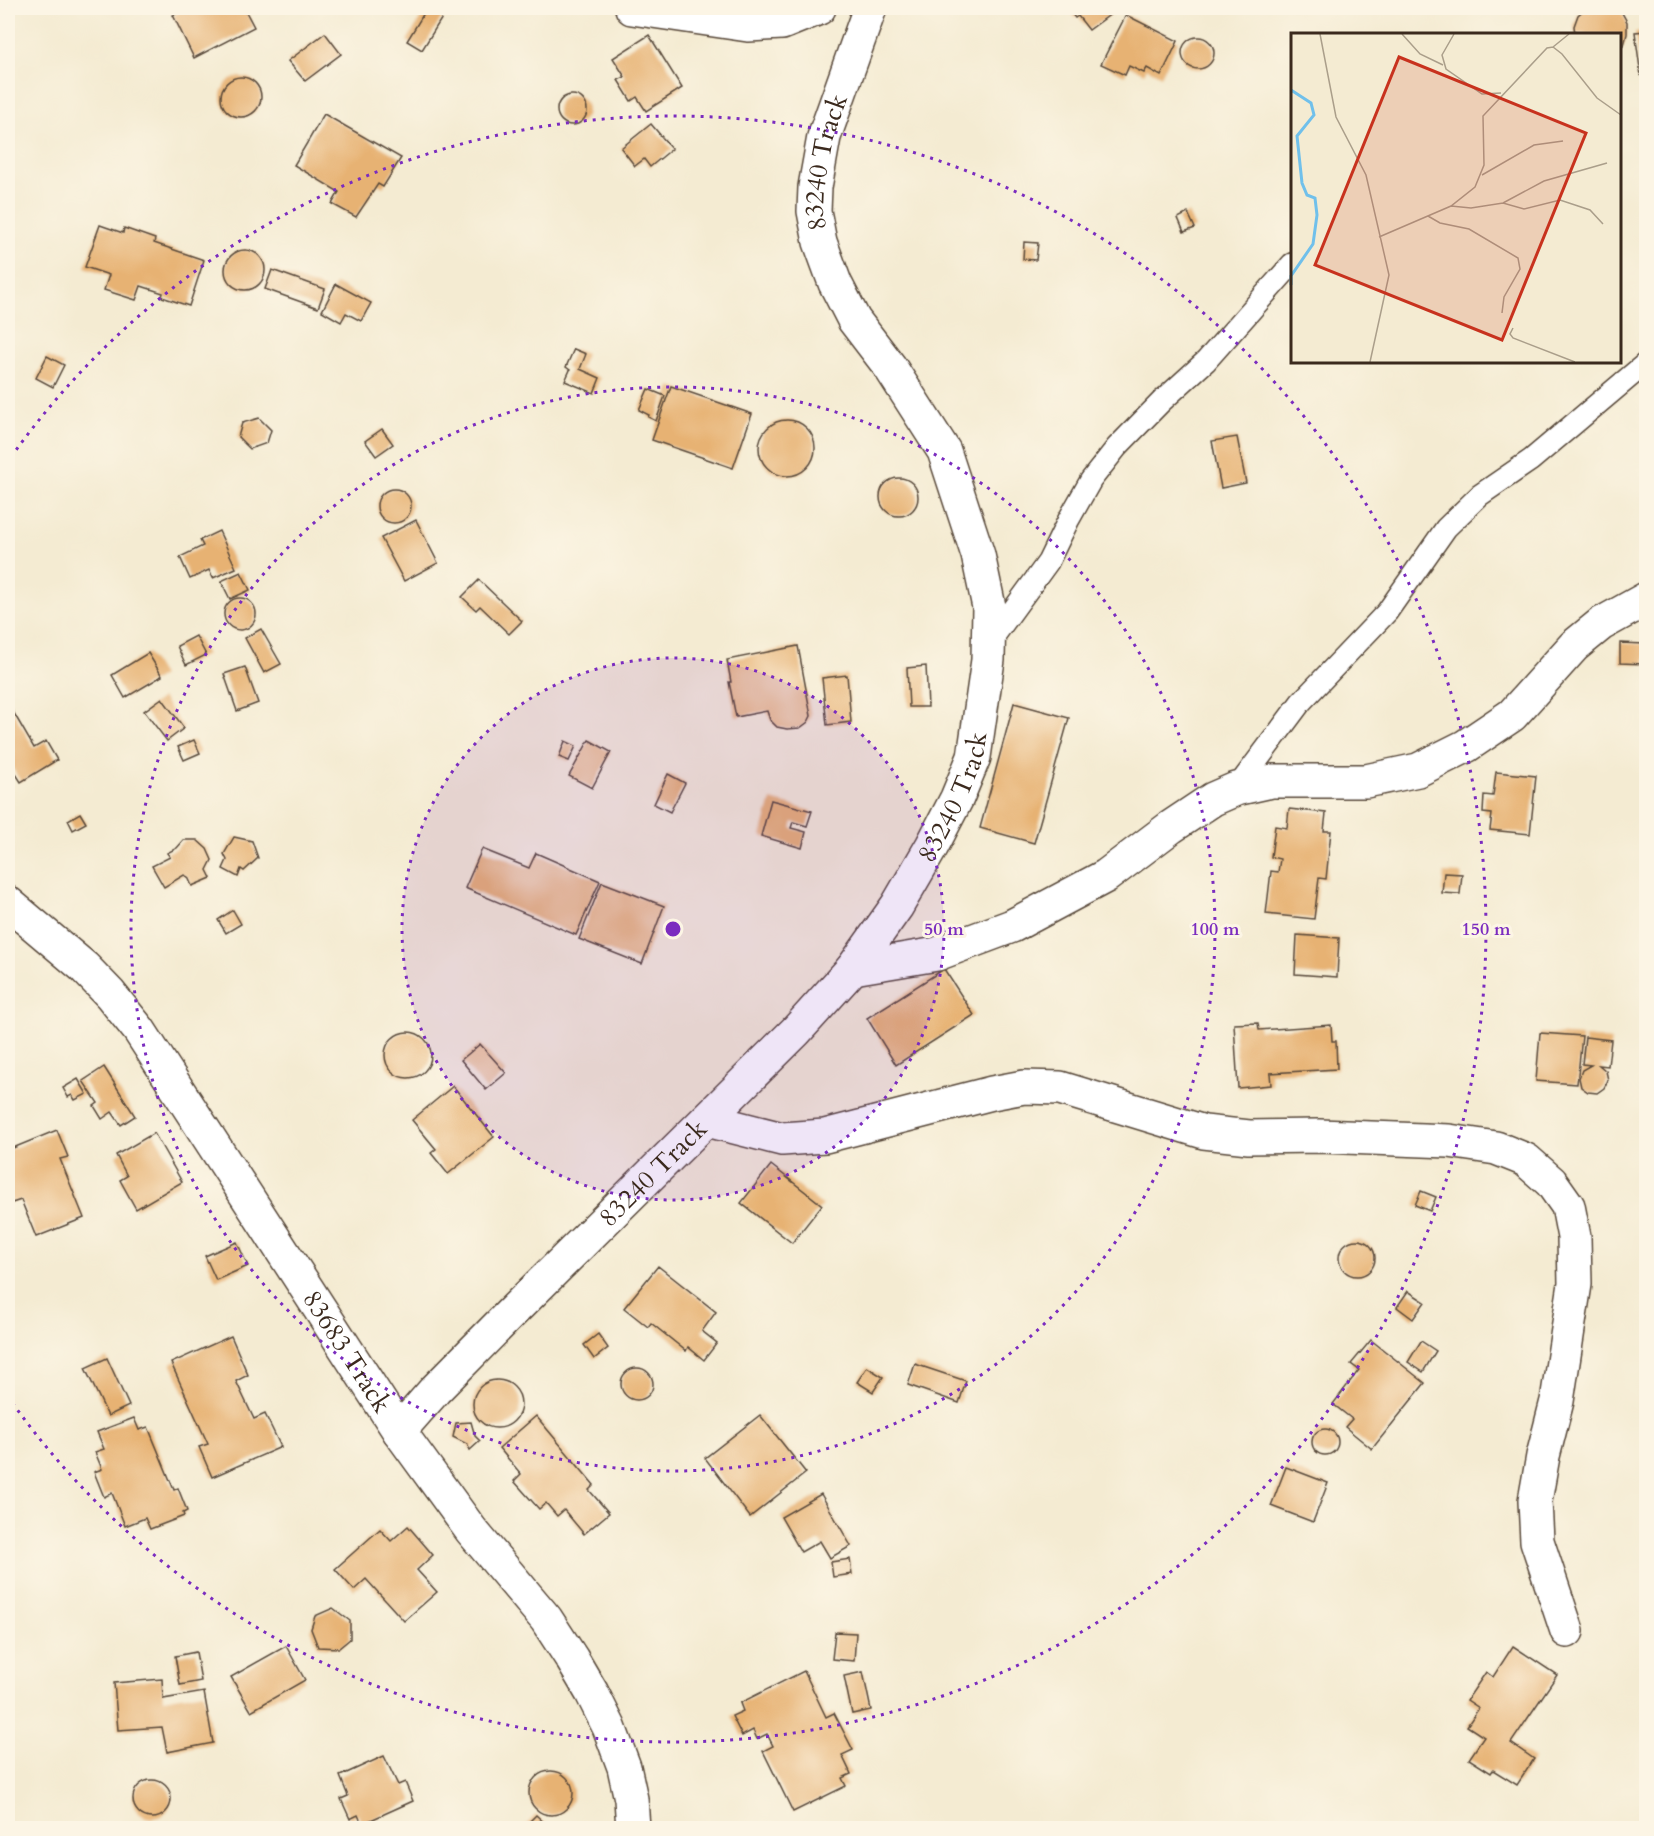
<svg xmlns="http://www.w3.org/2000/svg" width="1654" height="1836" font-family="Cardo,serif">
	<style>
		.building { fill: #e7b273 }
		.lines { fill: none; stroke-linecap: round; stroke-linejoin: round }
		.lane-casing { stroke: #574739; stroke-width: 24 }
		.street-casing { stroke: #574739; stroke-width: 36 }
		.secondary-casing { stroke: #574739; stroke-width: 36 }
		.lane { stroke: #fff; stroke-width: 21 }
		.street { stroke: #fff; stroke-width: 33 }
		.secondary { stroke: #fff; stroke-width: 33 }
		.ring { fill: none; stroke: #7b2cbf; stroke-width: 3; stroke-dasharray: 3 6 }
		.labels { text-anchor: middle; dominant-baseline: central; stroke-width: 6; stroke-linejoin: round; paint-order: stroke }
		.street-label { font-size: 26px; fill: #3b2a1e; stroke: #fcf5e5 }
		.inset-river { fill: none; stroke: #70c0eb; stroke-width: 3 }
		.inset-road { fill: none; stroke: #aa9e8a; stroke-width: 1.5 }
		.view { fill: #c8321e; fill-opacity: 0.15; stroke: #c8321e; stroke-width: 3 }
		.inset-edge { fill: none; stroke: #3b2a1e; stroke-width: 3 }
		.centre { fill: #7b2cbf; stroke: #fcf5e5; stroke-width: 3 }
		.ring-label { font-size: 18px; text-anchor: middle; font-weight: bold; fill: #7b2cbf; stroke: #fcf5e5; stroke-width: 6; stroke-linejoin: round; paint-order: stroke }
	</style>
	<rect width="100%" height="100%" fill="#fcf5e5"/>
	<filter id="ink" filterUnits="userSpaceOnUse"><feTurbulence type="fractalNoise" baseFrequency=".0167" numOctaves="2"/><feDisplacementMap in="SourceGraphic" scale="12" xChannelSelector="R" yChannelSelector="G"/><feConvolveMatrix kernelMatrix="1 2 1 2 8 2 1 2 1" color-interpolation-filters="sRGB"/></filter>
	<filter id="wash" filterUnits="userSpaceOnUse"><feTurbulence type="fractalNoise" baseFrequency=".008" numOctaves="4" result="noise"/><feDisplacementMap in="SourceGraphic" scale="24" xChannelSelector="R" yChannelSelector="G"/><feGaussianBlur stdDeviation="1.35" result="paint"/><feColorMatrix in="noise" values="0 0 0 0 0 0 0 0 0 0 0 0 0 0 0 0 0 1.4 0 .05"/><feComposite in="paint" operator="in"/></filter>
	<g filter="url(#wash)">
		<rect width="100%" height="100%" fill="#f4ebd2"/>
		<g id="blocks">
			<g class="building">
				<polygon points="188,8 244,8 254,27 194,58 173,15"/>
				<polygon points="427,8 448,8 422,50 407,41"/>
				<polygon points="1067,8 1119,8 1089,30 1078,16 1075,18"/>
				<polygon points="1586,8 1615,8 1621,11 1627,22 1627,34 1624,45 1620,49 1620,34 1575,34 1574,26 1578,15"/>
				<polygon points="1126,15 1178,41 1161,76 1147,68 1144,73 1129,66 1125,75 1101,64"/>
				<polygon points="1646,31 1646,76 1641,76 1635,32"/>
				<polygon points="325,33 341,54 305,81 288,61"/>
				<polygon points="649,35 682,88 646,111 637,97 631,101 618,80 625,77 613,58"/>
				<circle cx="1198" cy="53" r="16"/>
				<circle cx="241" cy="97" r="20"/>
				<circle cx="572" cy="110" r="15"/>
				<polygon points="324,114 401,158 383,187 378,184 356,217 332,204 339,192 294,165"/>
				<polygon points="651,124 672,149 650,167 644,159 635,166 621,148"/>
				<polygon points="1188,213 1195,228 1184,232 1178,218"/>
				<polygon points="100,225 123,233 124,228 155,239 154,243 204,260 189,306 162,297 163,293 141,286 136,300 104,290 109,275 85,267"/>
				<polygon points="1024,242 1038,243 1036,260 1023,259"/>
				<circle cx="245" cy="270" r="20"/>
				<polygon points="272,270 325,289 318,308 265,289"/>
				<polygon points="336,284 371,303 361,321 346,313 341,322 322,311"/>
				<polygon points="574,349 586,354 580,369 600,378 594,393 565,381 570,370 566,367"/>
				<polygon points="47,356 64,365 53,387 36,378"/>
				<polygon points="671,386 752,414 733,468 652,440"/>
				<polygon points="648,389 665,396 656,421 648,417 649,415 639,410"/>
				<polygon points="259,418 271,430 267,443 250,449 238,437 242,423"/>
				<circle cx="787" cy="448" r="28"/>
				<polygon points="382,429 393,444 376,456 365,441"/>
				<polygon points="1237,437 1246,483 1221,488 1212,441"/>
				<circle cx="899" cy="497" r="19"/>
				<circle cx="394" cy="506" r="17"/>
				<polygon points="416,520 438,563 404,581 381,538"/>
				<polygon points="219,531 236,568 213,578 209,570 190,579 180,557 203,546 200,540"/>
				<polygon points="241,572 250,590 230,599 221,581"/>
				<polygon points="479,580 522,621 509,634 480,606 476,610 462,597"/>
				<circle cx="240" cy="614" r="16"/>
				<polygon points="261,629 281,664 264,673 245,638"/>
				<polygon points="196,636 206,655 186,665 177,646"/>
				<polygon points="1620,643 1646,644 1645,664 1620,663"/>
				<polygon points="798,646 811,716 808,722 800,728 787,729 777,727 770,720 767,711 736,717 729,682 731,682 727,660"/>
				<polygon points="148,653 162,676 125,698 112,675"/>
				<polygon points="926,666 928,707 909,707 907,668"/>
				<polygon points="245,667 258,703 237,711 224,674"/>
				<polygon points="847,675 851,722 827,725 822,678"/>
				<polygon points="162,698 184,728 167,741 144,711"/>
				<polygon points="8,703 34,748 46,741 57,760 21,782 9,763 8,764"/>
				<polygon points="1014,703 1069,718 1034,843 980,828"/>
				<polygon points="194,740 200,753 184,760 178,747"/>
				<polygon points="589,740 611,752 592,788 569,776"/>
				<polygon points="565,741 576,746 569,761 559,757"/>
				<polygon points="1496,772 1536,776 1530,834 1490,830 1492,814 1483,813 1484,795 1493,796"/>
				<polygon points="668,774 685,783 670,812 654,804"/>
				<polygon points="771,800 812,811 807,826 793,822 791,828 806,832 802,848 761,836"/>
				<polygon points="1289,809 1326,813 1324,831 1331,831 1326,879 1319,878 1314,919 1266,914 1271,871 1278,872 1280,859 1271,857 1275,826 1287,828"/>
				<polygon points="80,813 86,823 73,830 68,820"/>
				<polygon points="234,837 252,841 258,858 244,871 241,869 238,877 223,869 227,860 224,854"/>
				<polygon points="184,840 197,840 207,849 212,860 207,870 211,878 192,886 188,877 184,875 164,887 152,866 170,857 167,853 177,848"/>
				<polygon points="482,849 529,868 536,853 600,881 576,935 465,888"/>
				<polygon points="1444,873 1462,874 1460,894 1442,893"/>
				<polygon points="602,882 664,906 642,964 579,939"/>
				<polygon points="233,910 241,924 226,933 218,920"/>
				<polygon points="1297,935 1339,938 1337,977 1295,974"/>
				<polygon points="944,969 974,1015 896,1065 867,1018"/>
				<polygon points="1258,1023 1259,1030 1331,1025 1332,1041 1336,1041 1337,1069 1270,1073 1271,1085 1238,1088 1234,1024"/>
				<circle cx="408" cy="1055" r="23"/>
				<polygon points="1540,1033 1582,1036 1577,1084 1536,1081"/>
				<polygon points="1585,1037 1611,1040 1608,1066 1599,1065 1606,1071 1608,1080 1604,1088 1597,1093 1588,1092 1581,1087 1579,1078 1582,1070 1591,1065 1582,1064"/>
				<polygon points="480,1044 506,1073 486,1090 461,1060"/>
				<polygon points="104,1067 135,1116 121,1125 112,1112 102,1119 94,1106 98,1103 83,1081"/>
				<polygon points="78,1079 87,1094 75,1100 72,1095 68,1097 63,1088"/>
				<polygon points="453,1086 494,1137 448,1174 431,1153 436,1149 412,1120"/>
				<polygon points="57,1130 68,1157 60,1159 84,1218 36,1237 21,1200 12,1203 8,1191 8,1150"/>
				<polygon points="154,1133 182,1182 136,1209 120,1180 127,1176 116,1155"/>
				<polygon points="771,1165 822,1205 792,1243 741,1203"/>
				<polygon points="1421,1191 1436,1197 1430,1211 1415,1205"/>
				<circle cx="1357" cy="1258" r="18"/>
				<polygon points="237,1242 248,1266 216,1280 205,1256"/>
				<polygon points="658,1266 716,1312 702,1331 717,1343 704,1360 688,1347 686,1351 651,1323 648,1327 624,1308"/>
				<polygon points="1408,1291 1425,1302 1413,1319 1397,1307"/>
				<polygon points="598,1334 608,1348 594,1359 584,1345"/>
				<polygon points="231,1336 248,1375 236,1381 254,1419 265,1414 281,1447 212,1477 199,1447 208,1444 171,1363"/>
				<polygon points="1371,1340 1425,1383 1372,1449 1345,1427 1352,1419 1333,1404 1359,1370 1351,1364"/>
				<polygon points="1421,1341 1436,1351 1423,1372 1408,1362"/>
				<polygon points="107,1358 129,1406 108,1416 85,1368"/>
				<polygon points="915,1364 966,1381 959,1403 908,1385"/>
				<polygon points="867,1367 883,1377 873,1392 857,1382"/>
				<circle cx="637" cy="1384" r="16"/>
				<circle cx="497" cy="1404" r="24"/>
				<polygon points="760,1415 806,1473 750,1517 705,1458"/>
				<polygon points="536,1416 594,1485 589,1490 609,1513 584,1534 564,1510 557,1516 546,1503 539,1509 514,1481 521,1474 499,1448"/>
				<polygon points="134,1418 139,1430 148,1427 174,1490 178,1488 187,1511 183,1513 184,1516 150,1529 145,1518 125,1526 112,1493 104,1497 94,1472 102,1469 95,1452 104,1449 97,1432"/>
				<polygon points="471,1422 475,1436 480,1441 470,1450 467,1444 453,1437 456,1423"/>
				<circle cx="1325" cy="1442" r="13"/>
				<polygon points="1286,1467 1328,1483 1313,1522 1271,1506"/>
				<polygon points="821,1494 851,1546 830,1558 820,1541 801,1552 781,1517"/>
				<polygon points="408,1526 433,1555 417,1570 437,1592 404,1621 366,1579 354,1590 335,1569 380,1529 391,1541"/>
				<polygon points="850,1559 852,1574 833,1577 831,1562"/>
				<polygon points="333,1608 350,1621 350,1639 339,1648 318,1647 311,1629 315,1616"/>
				<polygon points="835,1632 856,1633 854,1661 832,1659"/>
				<polygon points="286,1646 305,1680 251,1711 231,1677"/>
				<polygon points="1513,1646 1557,1675 1511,1743 1534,1759 1517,1785 1493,1770 1491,1773 1469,1759 1484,1737 1467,1726 1479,1708 1467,1700 1486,1672 1493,1677"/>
				<polygon points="196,1652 201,1681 180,1685 175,1656"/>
				<polygon points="804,1671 826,1717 834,1713 853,1750 842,1755 851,1774 842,1778 846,1786 793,1812 763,1751 773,1746 767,1734 757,1739 753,1730 742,1736 732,1716 743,1711 740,1703"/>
				<polygon points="863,1672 871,1710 852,1714 844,1676"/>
				<polygon points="162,1679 163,1699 204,1692 213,1743 167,1752 162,1727 118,1730 114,1683"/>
				<polygon points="384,1756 398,1785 405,1782 413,1801 362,1824 358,1815 350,1819 341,1799 348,1796 340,1776"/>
				<circle cx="551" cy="1793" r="22"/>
				<circle cx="152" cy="1799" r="19"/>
				<polygon points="536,1815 550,1828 523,1828"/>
			</g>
		</g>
	</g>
	<g filter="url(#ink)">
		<use href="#blocks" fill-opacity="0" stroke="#574739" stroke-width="1.5"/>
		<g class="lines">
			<g class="lane-casing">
				<g id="lane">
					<polyline points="989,643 1048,562 1069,519 1091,480 1117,447 1162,401 1206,361 1292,264"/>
					<polyline points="1236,789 1301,702 1387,612 1446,528 1480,495 1531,460 1646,363"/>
				</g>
			</g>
			<g class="street-casing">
				<g id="street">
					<polyline points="632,8 748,25 782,23 819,8"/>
					<polyline points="853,968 937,954 1012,926 1106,876 1171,827 1213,799 1236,789 1272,781 1366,781 1418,770 1466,746 1512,715 1574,646 1601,624 1646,599"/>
					<polyline points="707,1120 782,1139 825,1136 992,1093 1024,1087 1060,1088 1204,1132 1249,1137 1319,1136 1449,1141 1496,1148 1526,1160 1551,1182 1568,1206 1574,1237 1575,1284 1557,1401 1543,1456 1535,1501 1537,1541 1567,1631"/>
					<path id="s1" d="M399,1431L435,1390L511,1313L796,1031L853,968L897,906L932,846L957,798L974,757L988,660L989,607L978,555L944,451L890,367L854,320L835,283L820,242L814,211L815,187L824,137L870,8"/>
				</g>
			</g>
			<g class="secondary-casing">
				<g id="secondary">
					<path id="s2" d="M8,903L84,967L110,994L139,1030L399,1431L471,1530L546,1619L572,1659L592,1693L609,1727L624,1767L631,1799L633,1828"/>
				</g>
			</g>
			<use href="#lane" class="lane"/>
			<use href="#street" class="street"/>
			<use href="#secondary" class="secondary"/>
		</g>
	</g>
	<circle cx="673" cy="929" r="271" fill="#7b2cbf" fill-opacity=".12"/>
	<g class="ring">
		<circle cx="673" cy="929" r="271"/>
		<circle cx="673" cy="929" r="542"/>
		<path d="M11 457A813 813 0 1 1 11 1401"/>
	</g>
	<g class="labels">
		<g class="street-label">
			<text stroke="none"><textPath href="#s1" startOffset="1532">83240 Track</textPath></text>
			<text stroke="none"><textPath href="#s1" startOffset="848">83240 Track</textPath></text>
			<text stroke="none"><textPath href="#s1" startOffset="362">83240 Track</textPath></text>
			<text stroke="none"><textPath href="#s2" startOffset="566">83683 Track</textPath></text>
		</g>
	</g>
	<g transform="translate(1291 33)">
		<rect width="330" height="330" fill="#f4ebd2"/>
		<path class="inset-river" d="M0,57L20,70L23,82L6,103L11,150L16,162L24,165L26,182L22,211L0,243V252"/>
		<path class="inset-road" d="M29,1L45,84L75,142L98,242L79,329M111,1L129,21L152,32M163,1L151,22L155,36L191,61L210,60M262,14L278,1M191,142L243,112L272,108M212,170L253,148L316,130M160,173L180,175L212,170L233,176L269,167L299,177L312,191M137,183L149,190L178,196L227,225L229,236L213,264L211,280M88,204L160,173L184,154L193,132L192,83L256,15L262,14L271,21L306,65L330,82M222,295L219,301L222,305L284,329"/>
		<path class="view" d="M108,24L295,100L211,307L24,232Z"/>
		<rect width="330" height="330" class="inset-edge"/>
	</g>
	<circle cx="673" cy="929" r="9" class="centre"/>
	<g class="ring-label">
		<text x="944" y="935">50 m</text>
		<text x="1215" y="935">100 m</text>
		<text x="1486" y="935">150 m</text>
	</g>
	<rect width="1654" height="1836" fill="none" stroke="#fcf5e5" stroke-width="30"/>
</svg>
